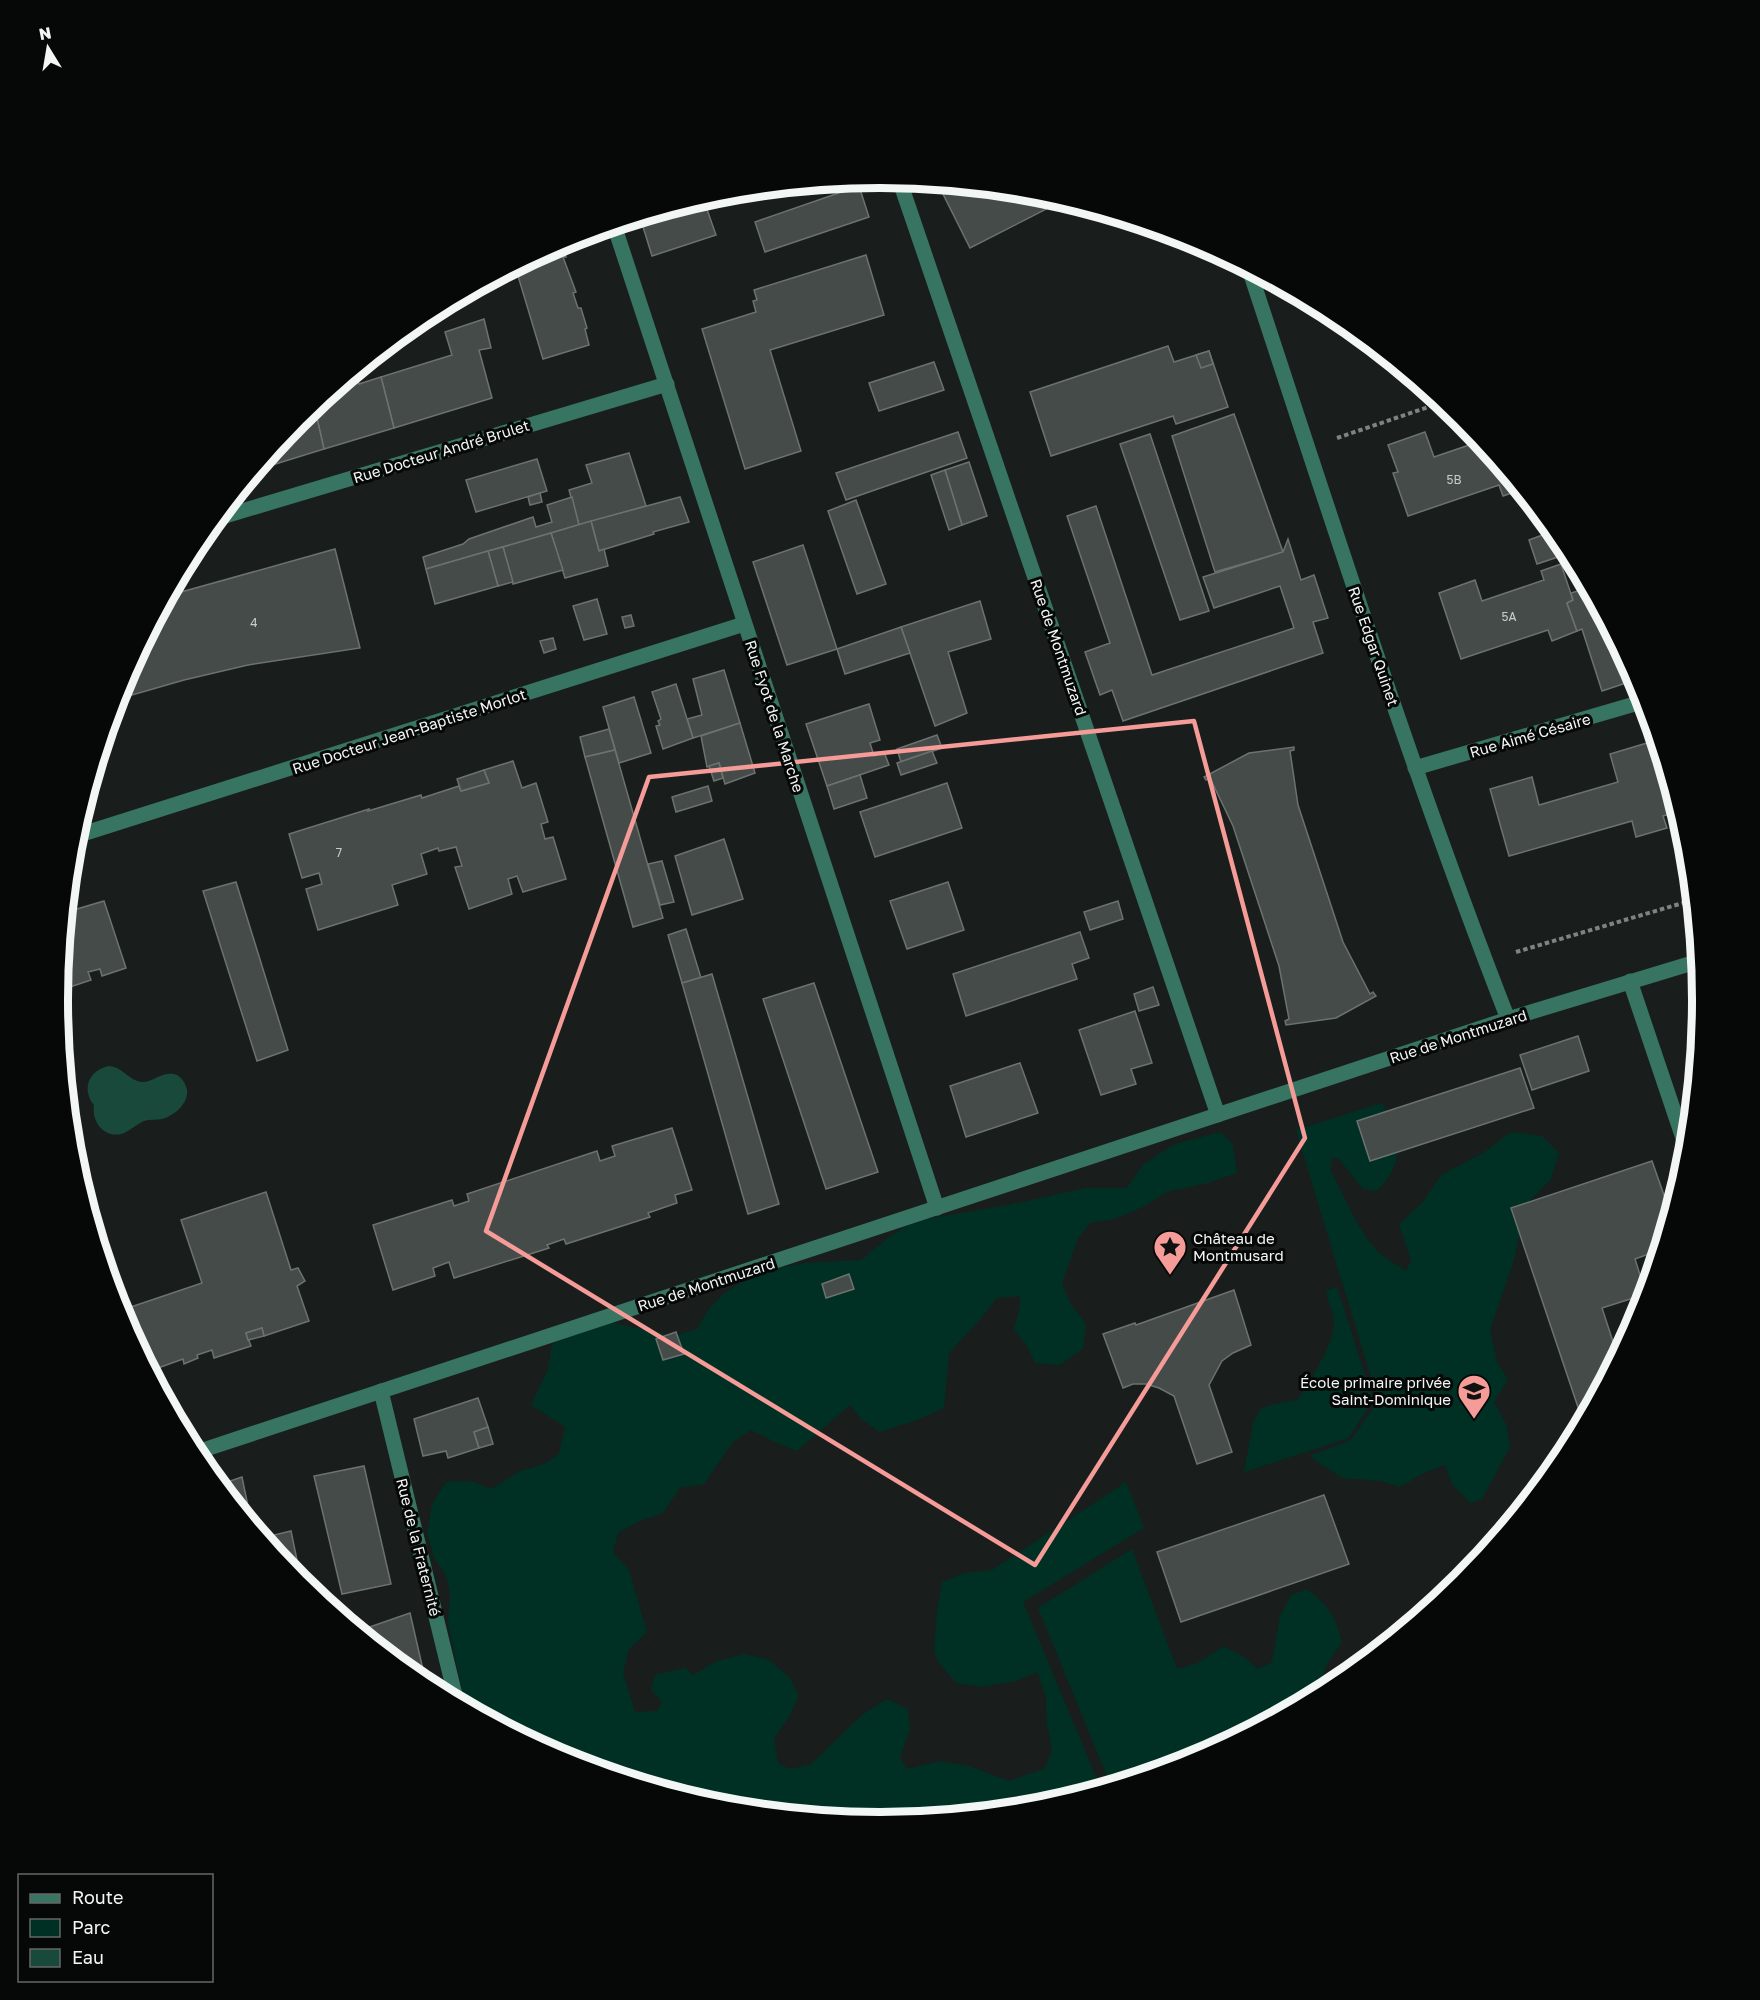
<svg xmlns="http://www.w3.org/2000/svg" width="1760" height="2000" font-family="'Golos Text',sans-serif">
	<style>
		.green { fill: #002f24 }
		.water { fill: #18493b }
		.building { fill: #454b49; stroke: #6b726f; stroke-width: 1.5 }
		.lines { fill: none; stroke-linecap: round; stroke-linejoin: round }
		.path { stroke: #7f8381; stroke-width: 4; stroke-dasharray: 4.5 3; stroke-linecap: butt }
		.minor { stroke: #377462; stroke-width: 15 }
		.marked { fill: none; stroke: #f59b98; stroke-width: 4.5; stroke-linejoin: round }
		.labels { text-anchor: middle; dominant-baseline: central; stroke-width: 6; stroke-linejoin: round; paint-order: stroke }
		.number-label { font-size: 12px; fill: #c7cbc9 }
		.street-label { font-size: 15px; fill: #f2f6f4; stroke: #060807 }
		.poi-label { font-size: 15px; fill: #f2f6f4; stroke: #060807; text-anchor: start }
		.rim { fill: none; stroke: #f2f6f4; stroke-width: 8 }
	</style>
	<rect width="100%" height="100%" fill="#191e1c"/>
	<g class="green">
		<path d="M1381,1103C1387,1109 1389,1116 1392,1124C1403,1150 1397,1173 1376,1191L1363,1189L1339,1159L1331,1158V1171L1356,1221L1368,1240L1380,1254L1406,1271L1411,1260L1399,1224L1422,1203L1441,1175L1483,1153L1511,1132L1542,1136L1559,1153L1551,1179L1526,1204L1514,1260L1490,1330L1497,1362L1508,1379L1494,1402L1506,1424L1510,1447L1482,1499L1470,1503L1452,1484L1445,1465L1424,1473L1400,1487L1382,1481L1342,1478L1309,1456L1351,1440L1378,1401L1296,1130Z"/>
		<polygon points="1221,1132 1233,1145 1237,1173 1208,1183 1166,1192 1145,1206 1115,1219 1090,1223 1078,1238 1062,1283 1070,1303 1086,1324 1083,1349 1060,1365 1035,1363 1026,1344 1014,1329 1019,1311 1020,1296 997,1298 983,1316 949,1353 944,1408 920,1419 879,1432 860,1418 850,1405 797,1451 777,1443 751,1430 733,1442 704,1484 680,1488 663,1513 640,1521 618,1533 613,1552 629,1570 647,1632 629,1649 623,1673 635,1712 657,1711 662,1702 651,1690 655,1675 685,1668 693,1675 717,1661 745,1654 769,1660 790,1678 799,1696 789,1717 774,1739 778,1763 790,1769 811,1764 862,1715 887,1699 908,1709 910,1730 900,1757 907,1769 941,1761 969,1766 1009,1781 1045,1768 1052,1750 1047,1724 1046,1697 1037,1672 1016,1681 982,1687 956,1683 939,1663 934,1652 937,1610 942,1582 964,1573 992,1570 1126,1482 1144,1528 1023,1602 1101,1789 1040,1807 880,1823 719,1807 565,1760 466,1708 448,1624 450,1593 446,1575 435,1560 427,1533 432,1504 446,1482 472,1481 491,1489 520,1471 544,1464 559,1454 565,1427 531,1405 548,1369 552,1345 571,1329 600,1320 674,1336 697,1329 708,1310 724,1293 759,1272 805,1263 861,1260 889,1237 914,1221 1008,1205 1086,1188 1127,1188 1143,1165 1174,1144"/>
		<path d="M1337,1287L1373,1400L1349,1438L1244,1472L1253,1423L1260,1409L1274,1404L1298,1400C1310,1379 1334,1346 1334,1322C1334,1311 1326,1302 1327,1290Z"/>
		<path d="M1132,1549L1177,1669L1198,1663L1224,1646L1244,1657L1258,1669L1272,1662L1280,1616L1291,1595L1307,1589C1328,1605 1336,1617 1342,1643C1330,1658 1319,1672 1324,1692L1195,1760L1111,1786L1038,1608Z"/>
	</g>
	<path class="water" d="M109,1066C122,1067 126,1077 137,1081C151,1086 162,1069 177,1075C182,1078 186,1084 187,1090C189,1103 174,1116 162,1119C156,1120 150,1119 144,1121C137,1124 131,1130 124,1133C106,1140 91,1123 94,1105C81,1089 89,1070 109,1066Z"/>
	<g class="building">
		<polygon points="953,184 1041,193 1064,200 970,248 941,190"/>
		<polygon points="859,186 869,217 765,252 755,222"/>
		<polygon points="703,198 716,235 652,256 640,217"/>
		<polygon points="561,242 566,257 563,257 576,292 573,293 578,308 581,308 587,328 585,329 589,345 543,359 515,266"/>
		<polygon points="866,255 884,315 770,350 801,451 745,469 702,329 756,312 753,301 757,300 754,290"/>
		<polygon points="484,319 491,348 479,350 492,398 394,428 381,377 452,355 445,332"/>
		<polygon points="1168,346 1174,362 1209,351 1228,407 1176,424 1173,416 1051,456 1030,392"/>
		<polygon points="1209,351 1213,364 1201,368 1196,355"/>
		<polygon points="934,362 944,390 879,411 869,383"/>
		<polygon points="381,377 394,428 324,449 314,405 341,383 357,378 359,384"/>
		<polygon points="314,405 324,449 256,470 298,418"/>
		<polygon points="1234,414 1283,552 1215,572 1172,436"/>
		<polygon points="958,432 967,458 846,500 836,473"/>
		<polygon points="1425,432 1434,457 1481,441 1521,490 1503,496 1499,485 1408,516 1393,473 1398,472 1388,445"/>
		<polygon points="1150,434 1209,611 1180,620 1120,444"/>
		<polygon points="629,453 646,506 579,525 569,490 592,483 586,465"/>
		<polygon points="537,459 547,491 476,512 466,480"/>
		<polygon points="969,462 987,516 962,525 945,470"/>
		<polygon points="945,470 962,525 949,530 931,475"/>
		<polygon points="540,493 542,502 530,505 528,497"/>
		<polygon points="572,497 579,525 426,569 423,557 463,544 469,539 533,517 536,527 552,522 547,505"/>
		<polygon points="680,497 689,522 653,532 654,534 599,551 591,521"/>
		<polygon points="856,500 886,584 857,594 828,511"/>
		<polygon points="1096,506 1152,675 1294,628 1280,586 1214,608 1203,577 1283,552 1288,539 1301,580 1314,575 1328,618 1313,622 1323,653 1123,721 1112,690 1100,695 1085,652 1110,643 1067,516"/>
		<polygon points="1543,517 1564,543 1570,553 1537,564 1529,540 1548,533"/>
		<polygon points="591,521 599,551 604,549 608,566 565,578 551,533"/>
		<polygon points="551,533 563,570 513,584 503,547"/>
		<polygon points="803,545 837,649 787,665 753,562"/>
		<polygon points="503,547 513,582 498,586 488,551"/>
		<polygon points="335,549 360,648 248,665 184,680 115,700 120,685 167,596"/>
		<polygon points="488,551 498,586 435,604 426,569"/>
		<polygon points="1561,564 1573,600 1567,603 1577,631 1552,641 1548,630 1461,659 1439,593 1475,580 1482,601 1544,580 1541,571"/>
		<polygon points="1588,588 1623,652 1632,681 1602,691 1582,629 1577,631 1567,603 1573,600 1571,593"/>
		<polygon points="597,599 607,634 584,640 573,606"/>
		<polygon points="980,601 991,639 948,652 967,713 935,726 901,627"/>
		<polygon points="631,615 634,626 625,628 622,617"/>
		<polygon points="901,627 910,653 845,674 837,649"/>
		<polygon points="553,638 556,649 544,653 540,641"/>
		<polygon points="724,670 740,723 693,738 687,719 702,715 693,679"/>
		<polygon points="676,684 693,738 663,749 656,726 660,725 658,721 661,719 652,692"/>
		<polygon points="634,697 651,753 619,763 603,707"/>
		<polygon points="869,704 880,740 870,743 874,756 884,752 889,765 827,786 806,724"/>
		<polygon points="740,723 755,773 725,784 719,763 707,767 701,736"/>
		<polygon points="609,729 615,750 585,757 580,737"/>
		<polygon points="937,735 942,748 901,762 897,749"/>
		<polygon points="1657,740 1679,811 1663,816 1667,828 1636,837 1632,821 1509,856 1490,789 1532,777 1539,805 1618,782 1610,754"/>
		<polygon points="1294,747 1294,750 1290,751 1298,805 1343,942 1370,994 1373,992 1376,996 1336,1018 1286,1025 1285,1021 1289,1019 1279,966 1233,826 1210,778 1206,780 1204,777 1249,753"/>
		<polygon points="615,750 663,918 633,927 585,757"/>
		<polygon points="932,751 937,763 901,775 897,763"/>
		<polygon points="513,761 522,788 536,783 548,822 541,824 545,839 553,837 566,879 523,892 517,876 508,879 512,894 469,909 455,867 462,866 456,847 439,851 438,848 421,854 427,874 392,885 398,905 318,930 306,889 322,884 319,873 302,878 289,834 369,809 368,811 421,795 422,798 459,786 461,791 489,783 484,770"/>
		<polygon points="719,763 723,778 714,781 709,766"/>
		<polygon points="484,770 489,783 461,791 457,779"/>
		<polygon points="860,775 867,798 834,809 827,786"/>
		<polygon points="947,783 962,828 875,857 860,812"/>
		<polygon points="708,786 712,801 676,812 672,797"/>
		<polygon points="724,839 743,899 692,915 675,856"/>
		<polygon points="662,861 674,902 660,905 648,864"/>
		<polygon points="236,882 288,1050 257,1061 203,891"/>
		<polygon points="948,882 964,930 907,949 890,901"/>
		<polygon points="104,901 126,968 102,976 100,969 88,972 91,980 58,991 66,905 70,911"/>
		<polygon points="1118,901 1123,919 1090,930 1084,912"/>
		<polygon points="686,929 701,978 682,983 668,935"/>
		<polygon points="1080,932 1089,958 1072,964 1077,979 966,1016 953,974"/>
		<polygon points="712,974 779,1204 748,1214 682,983"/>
		<polygon points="814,983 878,1172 826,1189 763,999"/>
		<polygon points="1153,987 1159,1005 1139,1011 1134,994"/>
		<polygon points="1135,1011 1152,1063 1131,1069 1136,1084 1101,1095 1079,1030"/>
		<polygon points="1578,1036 1589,1071 1532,1090 1520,1055"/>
		<polygon points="1020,1063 1038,1113 966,1137 950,1086"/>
		<polygon points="1520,1068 1534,1108 1370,1161 1357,1121"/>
		<polygon points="672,1128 692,1190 675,1195 677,1203 648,1213 650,1217 566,1244 564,1239 547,1245 549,1248 454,1278 449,1262 433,1268 435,1276 393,1290 373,1225 452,1200 454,1206 469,1201 467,1194 597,1151 600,1161 615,1156 612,1146"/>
		<polygon points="1652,1161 1671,1215 1660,1250 1635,1259 1646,1294 1602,1308 1618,1357 1583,1422 1511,1208"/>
		<polygon points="266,1192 291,1270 298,1268 305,1281 297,1286 309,1321 264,1336 262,1328 246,1333 251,1346 214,1358 212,1350 197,1355 198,1358 184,1364 183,1359 158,1368 159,1372 152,1375 119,1311 202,1283 181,1220"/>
		<polygon points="849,1274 854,1289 826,1298 822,1284"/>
		<polygon points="1234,1290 1251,1345 1233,1353 1222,1361 1209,1385 1232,1452 1197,1464 1174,1396 1159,1388 1146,1384 1133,1384 1123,1388 1103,1334 1135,1323 1136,1325"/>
		<polygon points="262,1328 264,1336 248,1340 246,1333"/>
		<polygon points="676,1332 684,1354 663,1360 656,1339"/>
		<polygon points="478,1398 488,1427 474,1432 479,1448 448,1458 446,1451 423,1456 414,1419"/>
		<polygon points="488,1427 493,1444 479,1448 474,1432"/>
		<polygon points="364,1466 391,1584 342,1594 314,1476"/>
		<polygon points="242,1477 252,1526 218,1485"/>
		<polygon points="1324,1495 1349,1564 1181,1622 1157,1552"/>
		<polygon points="291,1531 298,1565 286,1567 279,1558 274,1535"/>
		<polygon points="410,1613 427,1687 358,1631"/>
	</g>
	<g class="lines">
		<g class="path">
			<polyline points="1337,438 1443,402"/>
			<polyline points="1516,952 1693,900"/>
		</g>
		<g class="minor">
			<polyline points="899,179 1218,1115"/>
			<polyline points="614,225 937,1208"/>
			<path d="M1249,269C1332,520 1412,773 1508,1019"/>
			<polyline points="215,519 667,384"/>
			<polyline points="1415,768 1645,701"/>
			<polyline points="73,837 744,624"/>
			<polyline points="1630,981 1688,1153"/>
			<polyline points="381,1391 457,1703"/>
			<polyline points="194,1453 1508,1019 1699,961"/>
		</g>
	</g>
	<path class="marked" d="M1194,721L1305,1138L1035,1565L486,1231L649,777Z"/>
	<defs>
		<g id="sight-pin" transform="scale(1.725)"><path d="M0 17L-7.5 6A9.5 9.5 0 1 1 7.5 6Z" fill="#f59b98" stroke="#060807"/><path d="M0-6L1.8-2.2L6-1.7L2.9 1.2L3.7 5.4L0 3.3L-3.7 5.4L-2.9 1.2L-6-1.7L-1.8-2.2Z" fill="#111"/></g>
		<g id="school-pin" transform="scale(1.725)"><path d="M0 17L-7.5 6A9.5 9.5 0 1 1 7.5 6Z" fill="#f59b98" stroke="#060807"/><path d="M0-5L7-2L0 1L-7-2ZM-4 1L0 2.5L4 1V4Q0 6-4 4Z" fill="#111"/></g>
	</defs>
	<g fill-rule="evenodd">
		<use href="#sight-pin" x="1170" y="1247"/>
		<use href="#school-pin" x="1474" y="1391"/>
	</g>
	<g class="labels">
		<g class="number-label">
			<text x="1454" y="479">5B</text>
			<text x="1509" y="616">5A</text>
			<text x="254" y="622">4</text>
			<text x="339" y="852">7</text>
		</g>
		<g class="street-label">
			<text transform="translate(441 451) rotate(-17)">Rue Docteur André Brulet</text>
			<text transform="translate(1374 646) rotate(71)">Rue Edgar Quinet</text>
			<text transform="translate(1059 647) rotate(71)">Rue de Montmuzard</text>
			<text transform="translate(775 716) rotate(72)">Rue Fyot de la Marche</text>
			<text transform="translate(409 731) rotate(-18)">Rue Docteur Jean-Baptiste Morlot</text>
			<text transform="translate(1530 735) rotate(-16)">Rue Aimé Césaire</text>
			<text transform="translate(1458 1036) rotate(-18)">Rue de Montmuzard</text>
			<text transform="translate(706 1284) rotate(-18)">Rue de Montmuzard</text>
			<text transform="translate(419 1547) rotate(76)">Rue de la Fraternité</text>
		</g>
		<g class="poi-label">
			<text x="1193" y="1238">Château de<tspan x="1193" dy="17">Montmusard</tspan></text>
			<text x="1451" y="1382" text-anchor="end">École primaire privée<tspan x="1451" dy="17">Saint-Dominique</tspan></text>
		</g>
	</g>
	<path d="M0 0H1760V2000H0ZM68 1000a812 812 0 1 1 1624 0a812 812 0 1 1-1624 0Z" fill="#060807" fill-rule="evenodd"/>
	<path class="rim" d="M68 1000a812 812 0 1 1 1624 0a812 812 0 1 1-1624 0Z"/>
	<rect x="18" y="1874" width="195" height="108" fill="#060807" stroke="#646766" stroke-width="1.5"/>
	<rect x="30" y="1894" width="30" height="9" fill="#377462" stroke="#646766" stroke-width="1.5"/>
	<text x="72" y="1904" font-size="18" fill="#f2f6f4">Route</text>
	<rect x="30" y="1919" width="30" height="18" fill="#002f24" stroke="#646766" stroke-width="1.5"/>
	<text x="72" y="1934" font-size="18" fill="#f2f6f4">Parc</text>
	<rect x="30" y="1949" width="30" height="18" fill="#18493b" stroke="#646766" stroke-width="1.5"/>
	<text x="72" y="1964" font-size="18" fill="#f2f6f4">Eau</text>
	<g transform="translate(48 48) rotate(349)" stroke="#060807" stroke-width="4.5" paint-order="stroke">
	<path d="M0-4.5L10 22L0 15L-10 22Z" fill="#f2f6f4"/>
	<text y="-9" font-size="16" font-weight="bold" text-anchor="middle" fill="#f2f6f4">N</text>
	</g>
</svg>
